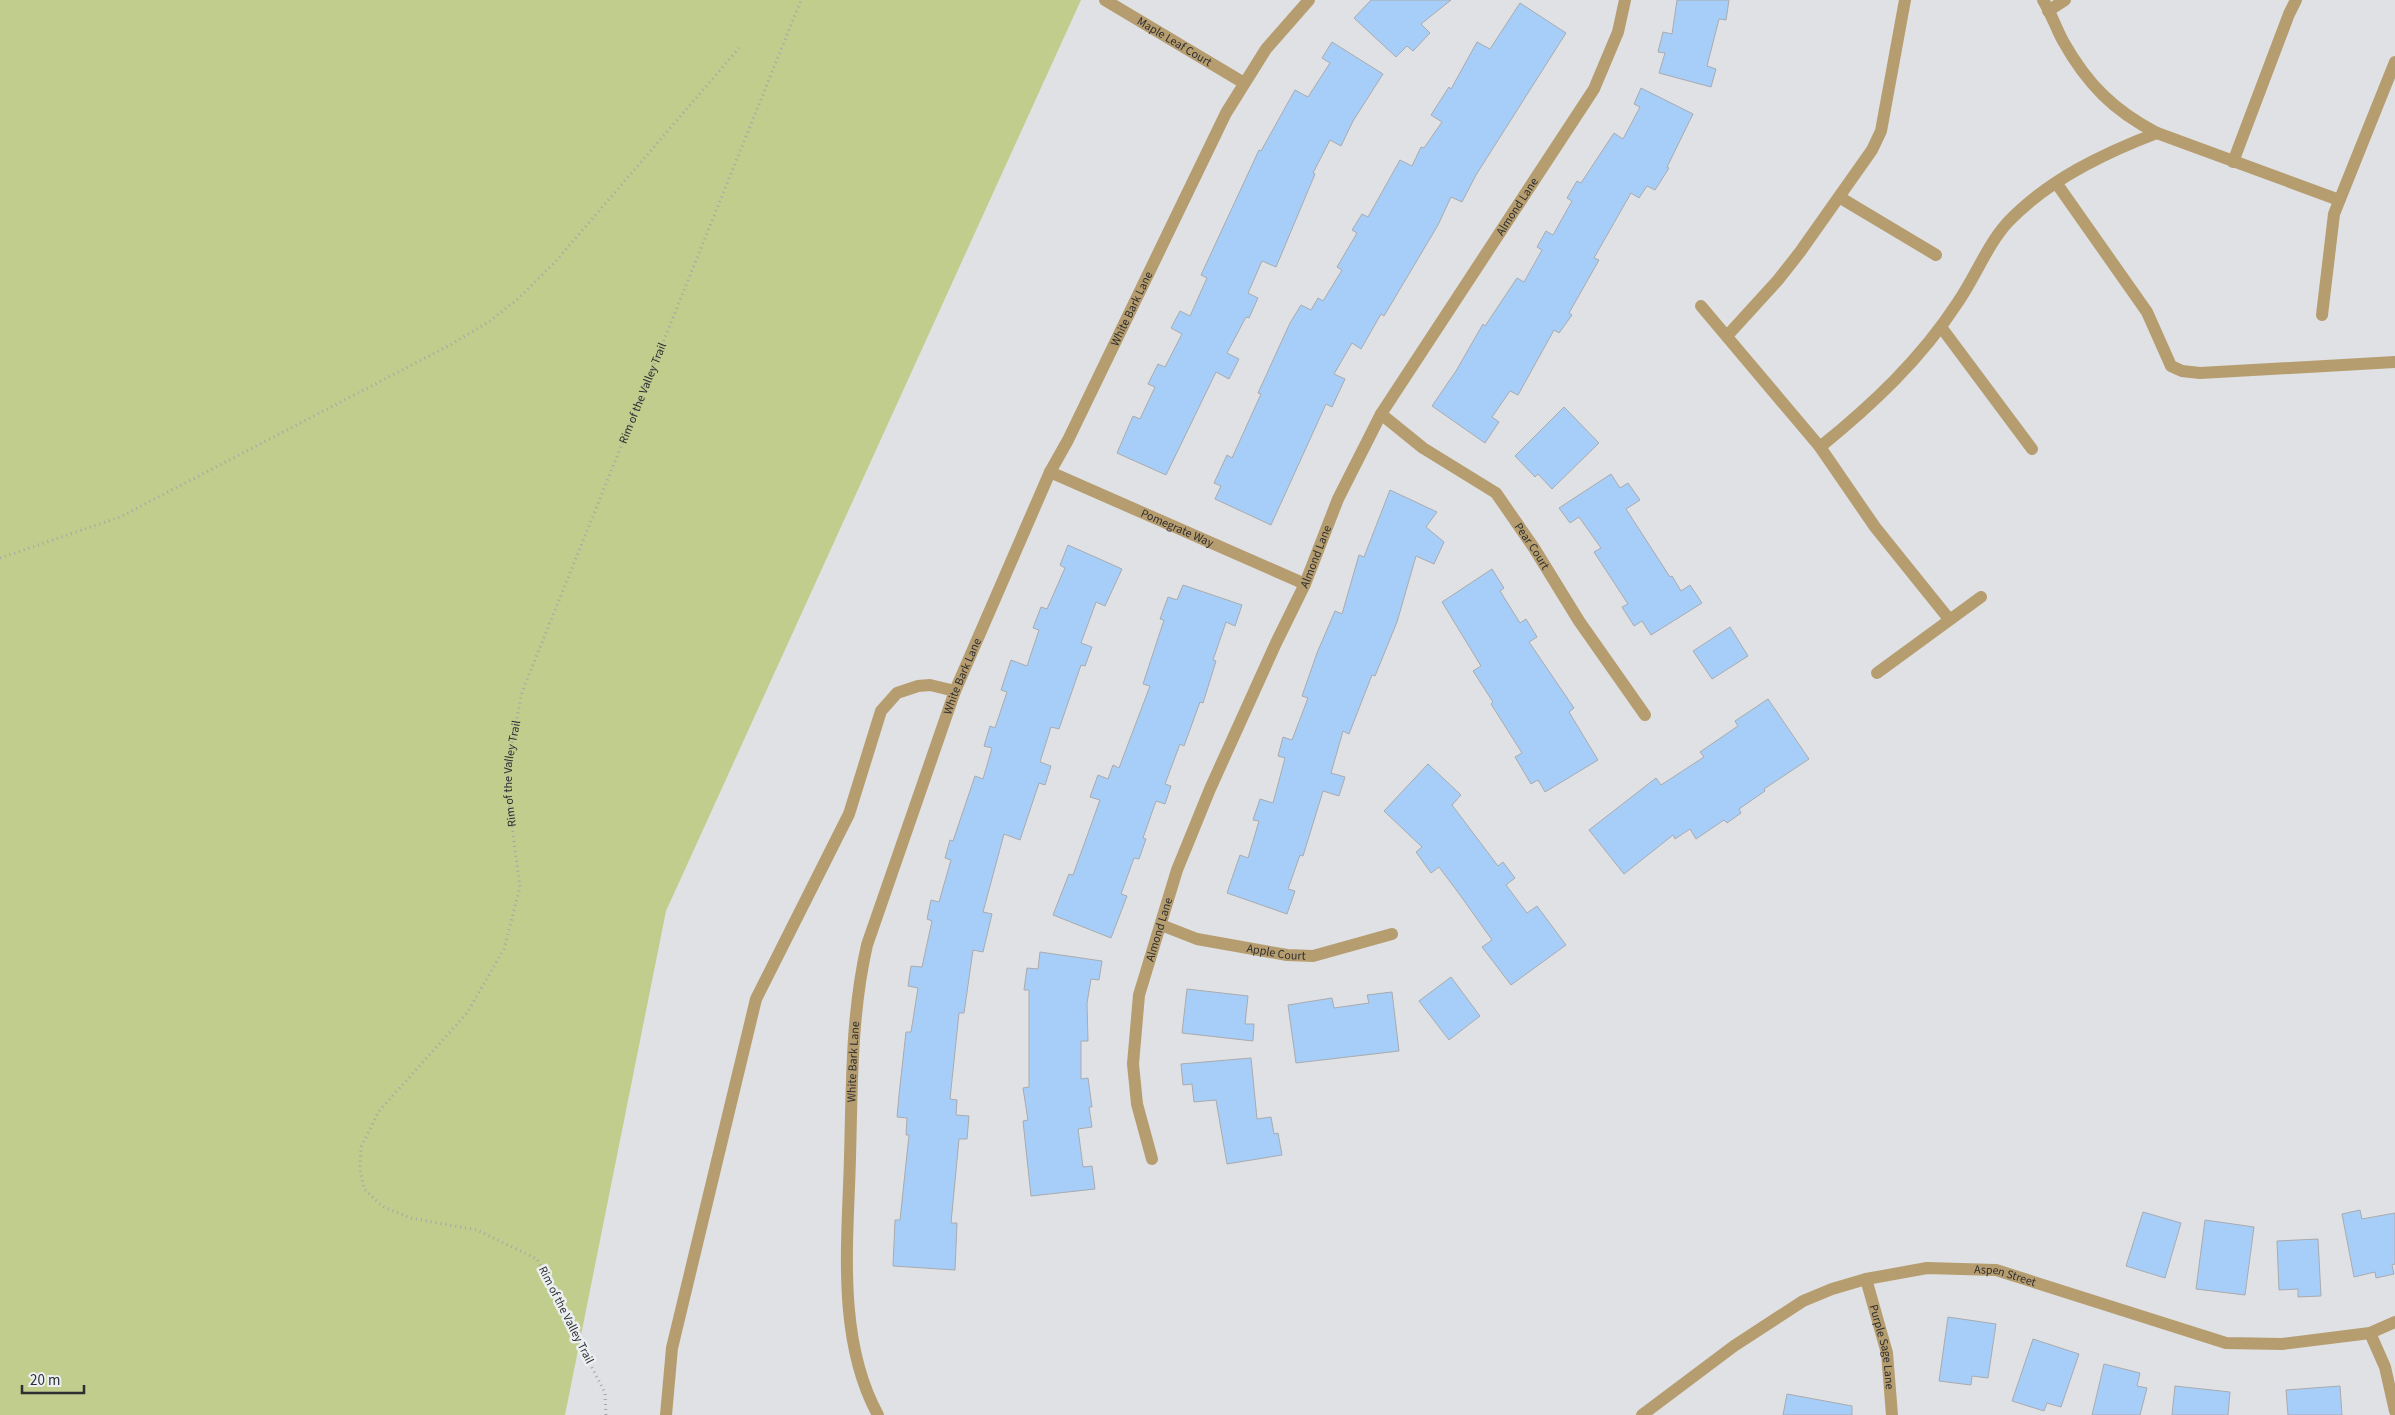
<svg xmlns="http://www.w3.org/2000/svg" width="2395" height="1415" font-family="'Source Sans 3',sans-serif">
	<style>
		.green { fill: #c0cd8d }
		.building { fill: #a7cef8; stroke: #a9abae }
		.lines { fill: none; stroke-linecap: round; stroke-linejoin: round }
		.path { stroke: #a4a6a8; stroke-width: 3; stroke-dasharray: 1 4; stroke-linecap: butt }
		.minor { stroke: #b69d6f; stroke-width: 12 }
		.labels { text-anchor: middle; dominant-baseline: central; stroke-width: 5; stroke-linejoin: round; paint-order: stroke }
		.street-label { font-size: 12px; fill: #2d2e2f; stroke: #eceff1 }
	</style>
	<rect width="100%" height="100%" fill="#dfe1e4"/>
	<polygon class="green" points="0,0 1081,0 666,911 565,1415 0,1415"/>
	<g class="building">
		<polygon points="1371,0 1451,0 1421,24 1430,33 1413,51 1407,46 1396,57 1354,18"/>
		<polygon points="1677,0 1729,0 1726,20 1719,19 1707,66 1716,69 1711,87 1659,73 1665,53 1658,52 1663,32 1672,34"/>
		<polygon points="1520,3 1566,33 1476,175 1462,202 1451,197 1438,225 1384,316 1381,314 1361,349 1352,343 1334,374 1345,379 1332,407 1326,404 1271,525 1215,499 1221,486 1214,483 1227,455 1232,458 1261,394 1258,393 1290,323 1301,305 1311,310 1318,298 1323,301 1342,270 1337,267 1357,233 1352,230 1362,214 1368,217 1400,160 1412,166 1421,147 1424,148 1442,122 1431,115 1449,87 1451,89 1477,42 1490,49"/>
		<polygon points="1332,42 1383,74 1353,121 1341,146 1330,140 1313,173 1315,174 1276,267 1262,261 1248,293 1258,298 1249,318 1246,317 1227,353 1239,359 1229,379 1216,372 1166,475 1117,453 1133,416 1140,419 1155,387 1148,384 1158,364 1165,367 1182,334 1171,328 1180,311 1190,316 1207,278 1201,275 1259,150 1261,151 1295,90 1308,97 1330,63 1322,58"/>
		<polygon points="1641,88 1693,114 1667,167 1669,168 1655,190 1647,186 1639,198 1631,193 1594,258 1599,260 1569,313 1572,315 1559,333 1554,330 1518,395 1510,391 1492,417 1499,422 1485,443 1432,406 1456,371 1483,324 1485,326 1517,278 1524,282 1542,250 1537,247 1546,231 1553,235 1572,201 1567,198 1577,181 1581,183 1614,133 1623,139 1640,107 1634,104"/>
		<polygon points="1564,407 1599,443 1552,489 1538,474 1535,477 1515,456"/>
		<polygon points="1611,474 1620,488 1628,483 1640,500 1626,509 1670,577 1672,576 1681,591 1690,585 1702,603 1651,635 1642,621 1634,626 1622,607 1628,604 1594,552 1601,548 1579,517 1570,523 1559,508"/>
		<polygon points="1390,490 1437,512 1426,527 1444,542 1434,564 1416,556 1397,622 1375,676 1372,675 1349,734 1343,731 1331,773 1345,777 1339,796 1323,791 1303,856 1300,855 1288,889 1295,891 1287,914 1227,893 1240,855 1248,858 1259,821 1253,820 1260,799 1273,803 1285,758 1278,756 1283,737 1292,740 1308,698 1302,696 1317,653 1335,611 1342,614 1359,555 1364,557"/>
		<polygon points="1068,545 1122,569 1105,606 1096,602 1081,643 1092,647 1085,666 1081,665 1059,729 1051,727 1040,762 1051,766 1045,785 1039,783 1020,840 1004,834 983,912 992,914 983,952 973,950 964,1013 959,1013 950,1099 957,1100 956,1115 969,1116 967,1139 959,1139 951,1223 957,1223 955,1270 893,1266 895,1220 900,1220 909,1135 906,1135 907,1118 897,1117 899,1095 906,1032 911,1032 918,988 908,986 911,966 922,967 932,921 927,919 931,900 939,902 951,860 945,858 950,840 953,841 975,776 983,779 992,748 984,746 990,726 995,728 1007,692 1001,690 1011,660 1027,666 1039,630 1033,628 1041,607 1047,609 1065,568 1060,565"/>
		<polygon points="1492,569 1504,588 1500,591 1520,623 1526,619 1537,637 1529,642 1574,708 1569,712 1598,760 1545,792 1538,780 1531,784 1515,757 1522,753 1491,704 1493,702 1473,671 1481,666 1442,602"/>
		<polygon points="1183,585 1242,605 1235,626 1226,622 1213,660 1216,661 1203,703 1200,702 1184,746 1180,744 1165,784 1171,786 1165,804 1156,801 1143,838 1146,839 1139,859 1134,858 1121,894 1127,896 1111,938 1053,915 1069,874 1073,875 1100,800 1090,797 1098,775 1108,779 1113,765 1119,768 1150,686 1143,684 1164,620 1160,619 1168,597 1177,600"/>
		<polygon points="1730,627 1748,656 1712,679 1693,651"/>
		<polygon points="1768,699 1809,759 1764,789 1765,791 1739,809 1741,813 1727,823 1724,820 1696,839 1690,829 1675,839 1673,835 1624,874 1589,830 1656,778 1661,785 1704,757 1700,752 1738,726 1735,721"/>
		<polygon points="1428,764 1461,795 1452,805 1498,866 1503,862 1515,878 1506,885 1527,913 1537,906 1566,945 1511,985 1482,947 1492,940 1460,895 1439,867 1431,873 1416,852 1422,847 1384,811"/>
		<polygon points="1040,952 1102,961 1099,980 1091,979 1087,1003 1088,1041 1081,1041 1081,1079 1088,1078 1092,1107 1089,1107 1092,1127 1078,1129 1083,1167 1092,1166 1095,1189 1031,1196 1023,1121 1028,1120 1023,1088 1029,1087 1029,990 1024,990 1027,968 1038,969"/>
		<polygon points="1451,977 1480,1016 1449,1040 1419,1001"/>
		<polygon points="1187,989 1248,996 1245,1024 1254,1024 1253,1041 1182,1033"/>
		<polygon points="1392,992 1399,1051 1296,1063 1288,1005 1332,998 1334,1008 1369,1003 1367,995"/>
		<polygon points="1251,1058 1257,1119 1271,1117 1274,1134 1278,1133 1282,1155 1227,1164 1216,1100 1194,1102 1192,1084 1183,1085 1181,1064"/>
		<polygon points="2360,1210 2362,1219 2395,1213 2395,1264 2392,1265 2394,1274 2376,1278 2375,1272 2354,1277 2342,1214"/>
		<polygon points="2143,1212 2181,1223 2165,1278 2126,1266"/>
		<polygon points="2205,1220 2254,1227 2245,1295 2196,1289"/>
		<polygon points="2318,1239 2321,1296 2298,1297 2298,1289 2279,1290 2277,1241"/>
		<polygon points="1948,1317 1996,1324 1988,1378 1972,1376 1971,1385 1939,1381"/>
		<polygon points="2033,1339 2079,1354 2061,1407 2047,1403 2044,1411 2012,1401"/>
		<polygon points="2104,1364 2140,1373 2137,1386 2147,1388 2140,1415 2092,1415"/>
		<polygon points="2175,1386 2230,1392 2228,1415 2172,1415"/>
		<polygon points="2340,1386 2342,1415 2288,1415 2286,1390"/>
		<polygon points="1787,1394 1852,1406 1852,1415 1783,1415"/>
	</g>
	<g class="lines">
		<g class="path">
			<polyline points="0,558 120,517 450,345 490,321 519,298 556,261 739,48"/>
			<path id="s1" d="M606,1415L605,1393L537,1259L477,1230L410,1218L382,1206L364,1189L360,1169L361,1147L379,1111L467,1013L504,949L520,887L508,796V763L522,692L801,0"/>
		</g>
		<g class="minor">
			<path id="s2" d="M1105,0L1244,83"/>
			<path d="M2043,0C2051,13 2056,28 2063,41C2087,84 2114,111 2157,133L2339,200"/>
			<polyline points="2048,11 2065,0"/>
			<polyline points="2233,162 2289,14 2296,0"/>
			<polyline points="2057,184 2147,312 2171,366 2182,371 2200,373 2395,362"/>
			<polyline points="1839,197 1936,255"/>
			<polyline points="1701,306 1820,447 1875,527 1949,619"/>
			<polyline points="2322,315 2334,214 2395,62"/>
			<polyline points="1941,327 2032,449"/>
			<polyline points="1727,336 1778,280 1800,252 1872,150 1881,131 1905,0"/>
			<path id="s3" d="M1381,414L1423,448L1496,493L1534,548L1579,621L1645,715"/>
			<path d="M1820,447C1872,405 1921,359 1958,302C1976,276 1987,245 2008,222C2048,180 2104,153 2157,133"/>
			<path id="s4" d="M1050,472L1305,584"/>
			<polyline points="1877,673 1981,597"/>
			<path id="s5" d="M1161,925L1197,939L1287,955L1313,956L1392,934"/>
			<path id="s6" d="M1152,1159L1137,1104L1133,1064L1139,995L1177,870L1210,789L1276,643L1305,584L1338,499L1381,414L1594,89L1618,32L1625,0"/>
			<path id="s7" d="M1866,1279L1887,1353L1892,1415"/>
			<polyline points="2370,1333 2385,1367 2395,1411"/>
			<polyline points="666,1415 672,1348 756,999 849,814 881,711 897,693 918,686 930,685 955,691"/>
			<path id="s8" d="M878,1415C836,1338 848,1241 850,1157C852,1086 851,1015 867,945L955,691L1050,472L1068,440L1226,113L1266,49L1309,0"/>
			<path id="s9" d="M1642,1415L1734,1346L1803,1301L1832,1289L1866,1279L1927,1268L1996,1270L2226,1343L2282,1344L2370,1333L2395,1322"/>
		</g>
	</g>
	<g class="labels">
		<g class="street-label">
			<text stroke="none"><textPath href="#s2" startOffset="81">Maple Leaf Court</textPath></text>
			<text stroke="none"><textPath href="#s6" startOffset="1045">Almond Lane</textPath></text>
			<text stroke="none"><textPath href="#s8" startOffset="1166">White Bark Lane</textPath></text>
			<text stroke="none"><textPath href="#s1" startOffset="1234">Rim of the Valley Trail</textPath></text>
			<text stroke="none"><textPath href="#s4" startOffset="139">Pomegrate Way</textPath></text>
			<text stroke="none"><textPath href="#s3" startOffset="204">Pear Court</textPath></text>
			<text stroke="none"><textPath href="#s6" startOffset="640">Almond Lane</textPath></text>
			<text stroke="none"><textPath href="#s8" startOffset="761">White Bark Lane</textPath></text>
			<text stroke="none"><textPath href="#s1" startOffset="829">Rim of the Valley Trail</textPath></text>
			<text stroke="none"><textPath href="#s6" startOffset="235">Almond Lane</textPath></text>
			<text stroke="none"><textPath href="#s5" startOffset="119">Apple Court</textPath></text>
			<text stroke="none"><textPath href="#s8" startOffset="358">White Bark Lane</textPath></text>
			<text stroke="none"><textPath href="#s9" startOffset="405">Aspen Street</textPath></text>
			<text transform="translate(566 1315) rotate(63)">Rim of the Valley Trail</text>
			<text stroke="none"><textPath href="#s7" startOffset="70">Purple Sage Lane</textPath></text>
		</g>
	</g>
	<path d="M22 1385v8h62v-8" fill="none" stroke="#2d2e2f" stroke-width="2.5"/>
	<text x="30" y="1385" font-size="15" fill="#2d2e2f" stroke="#eceff1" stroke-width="4" paint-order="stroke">20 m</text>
</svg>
